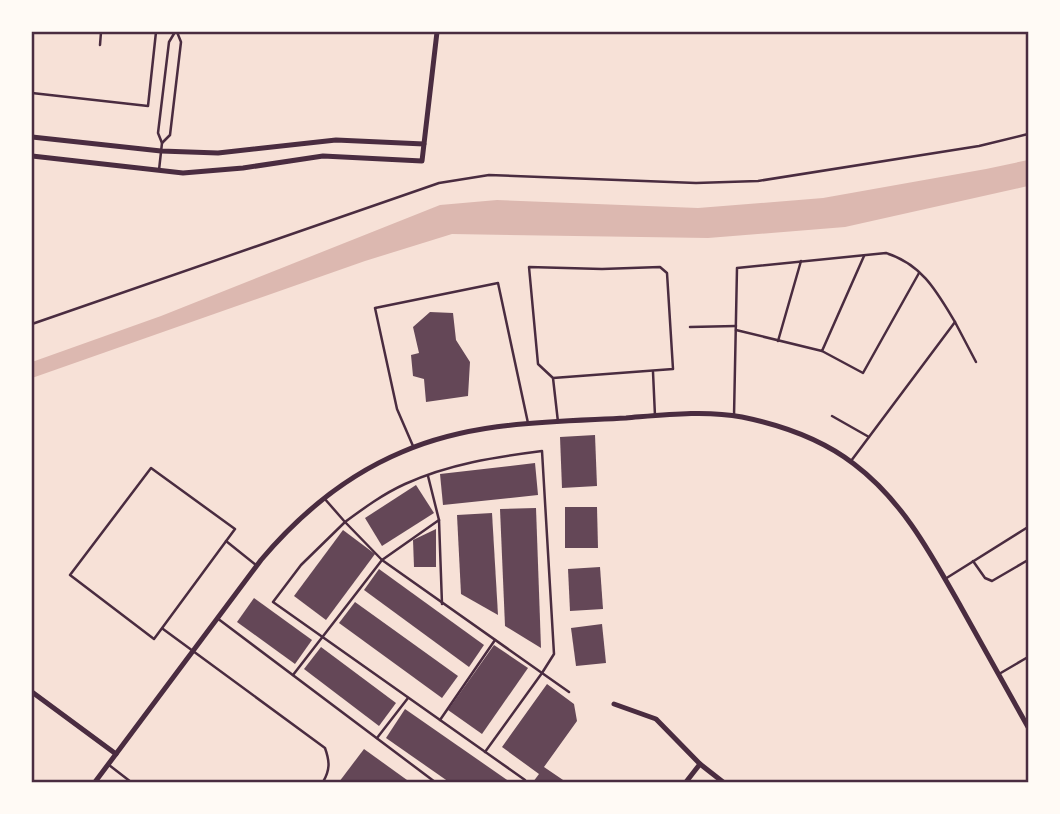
<svg xmlns="http://www.w3.org/2000/svg" width="1060" height="814" font-family="'Nunito Sans',sans-serif">
	<style>
		.water { fill: #dcb8b0 }
		.building { fill: #644757 }
		.lines { fill: none; stroke-linecap: round; stroke-linejoin: round }
		.service { stroke: #4a2c40; stroke-width: 2.5 }
		.minor { stroke: #4a2c40; stroke-width: 5 }
		.neatline { fill: none; stroke: #4a2c40; stroke-width: 2.5 }
	</style>
	<rect width="100%" height="100%" fill="#f7e1d7"/>
	<polygon class="water" points="1028,160 1028,186 845,227 708,238 452,234 365,261 32,378 32,362 161,316 440,205 497,200 698,208 823,198 986,169"/>
	<g class="building">
		<polygon points="430,312 453,313 456,340 470,362 468,396 426,402 424,379 413,376 411,355 419,353 413,327"/>
		<polygon points="595,435 597,486 562,488 560,437"/>
		<polygon points="535,463 538,495 443,505 440,474"/>
		<polygon points="416,485 434,513 382,546 365,518"/>
		<polygon points="565,507 597,507 598,548 565,548"/>
		<polygon points="536,508 541,648 505,626 500,509"/>
		<polygon points="492,513 498,615 461,594 457,515"/>
		<polygon points="436,529 436,567 414,567 413,540"/>
		<polygon points="343,530 375,554 326,620 294,596"/>
		<polygon points="600,567 603,609 570,611 568,569"/>
		<polygon points="379,569 484,645 469,667 364,590"/>
		<polygon points="254,598 312,640 295,664 237,622"/>
		<polygon points="355,602 458,676 442,698 339,623"/>
		<polygon points="602,624 606,663 576,666 571,628"/>
		<polygon points="494,645 528,668 482,734 448,710"/>
		<polygon points="321,647 396,703 379,726 304,669"/>
		<polygon points="547,684 574,704 577,721 544,767 566,782 533,782 539,774 502,747"/>
		<polygon points="405,709 510,782 449,782 386,738"/>
		<polygon points="364,749 407,780 405,782 339,782"/>
	</g>
	<g class="lines">
		<g class="service">
			<polyline points="32,38 32,32"/>
			<polyline points="100,45 101,32"/>
			<polyline points="32,93 148,106 156,32"/>
			<polyline points="162,143 170,135 181,42 177,32"/>
			<polyline points="159,170 162,143 158,133 169,42 175,32"/>
			<polyline points="32,324 439,183 489,175 696,183 758,181 979,146 1028,134"/>
			<polyline points="690,327 736,326"/>
			<polyline points="736,330 822,351 864,256"/>
			<polyline points="778,341 801,261"/>
			<polyline points="822,351 863,373 919,273"/>
			<polyline points="653,372 655,416"/>
			<polyline points="553,378 538,364 529,267 602,269 660,267 667,273 673,369 553,378 558,422"/>
			<path d="M734,416L737,268L886,253C922,264 937,292 955,322"/>
			<polyline points="832,416 869,437"/>
			<polyline points="413,446 397,409 375,308 498,283 528,423"/>
			<polyline points="851,461 955,322 976,362"/>
			<polygon points="151,468 235,529 154,639 70,575"/>
			<polyline points="428,476 439,520"/>
			<polyline points="324,498 345,522 301,565 273,602 525,780 523,782"/>
			<polyline points="226,541 256,565"/>
			<polyline points="973,561 985,578 992,581 1028,560"/>
			<polyline points="945,579 1028,527"/>
			<polyline points="217,618 435,782"/>
			<path d="M163,629L325,748C330,762 330,770 323,782"/>
			<polyline points="999,674 1028,657"/>
			<polyline points="293,675 382,560 439,520 442,604"/>
			<polyline points="440,720 495,640"/>
			<polyline points="377,738 408,698"/>
			<path d="M485,752L542,673L382,560L345,522C364,508 383,494 405,484C449,464 495,457 542,451L554,654L542,673L569,692"/>
			<polyline points="109,765 131,782"/>
		</g>
		<g class="minor">
			<polyline points="32,137 161,151 218,153 336,140 424,144"/>
			<polyline points="32,156 183,173 243,168 323,156 422,161 437,32"/>
			<polyline points="32,692 116,754"/>
			<polyline points="614,704 656,719 700,764 723,782"/>
			<path d="M95,782L261,560C299,515 347,475 402,452C473,421 551,422 626,418C663,415 705,410 742,417C781,425 823,440 854,464C903,501 931,554 961,607C983,647 1006,687 1028,727"/>
			<polyline points="686,782 700,764"/>
		</g>
	</g>
	<rect width="1060" height="814" fill="none" stroke="#fffaf5" stroke-width="66"/>
	<rect x="33" y="33" width="994" height="748" class="neatline"/>
</svg>
